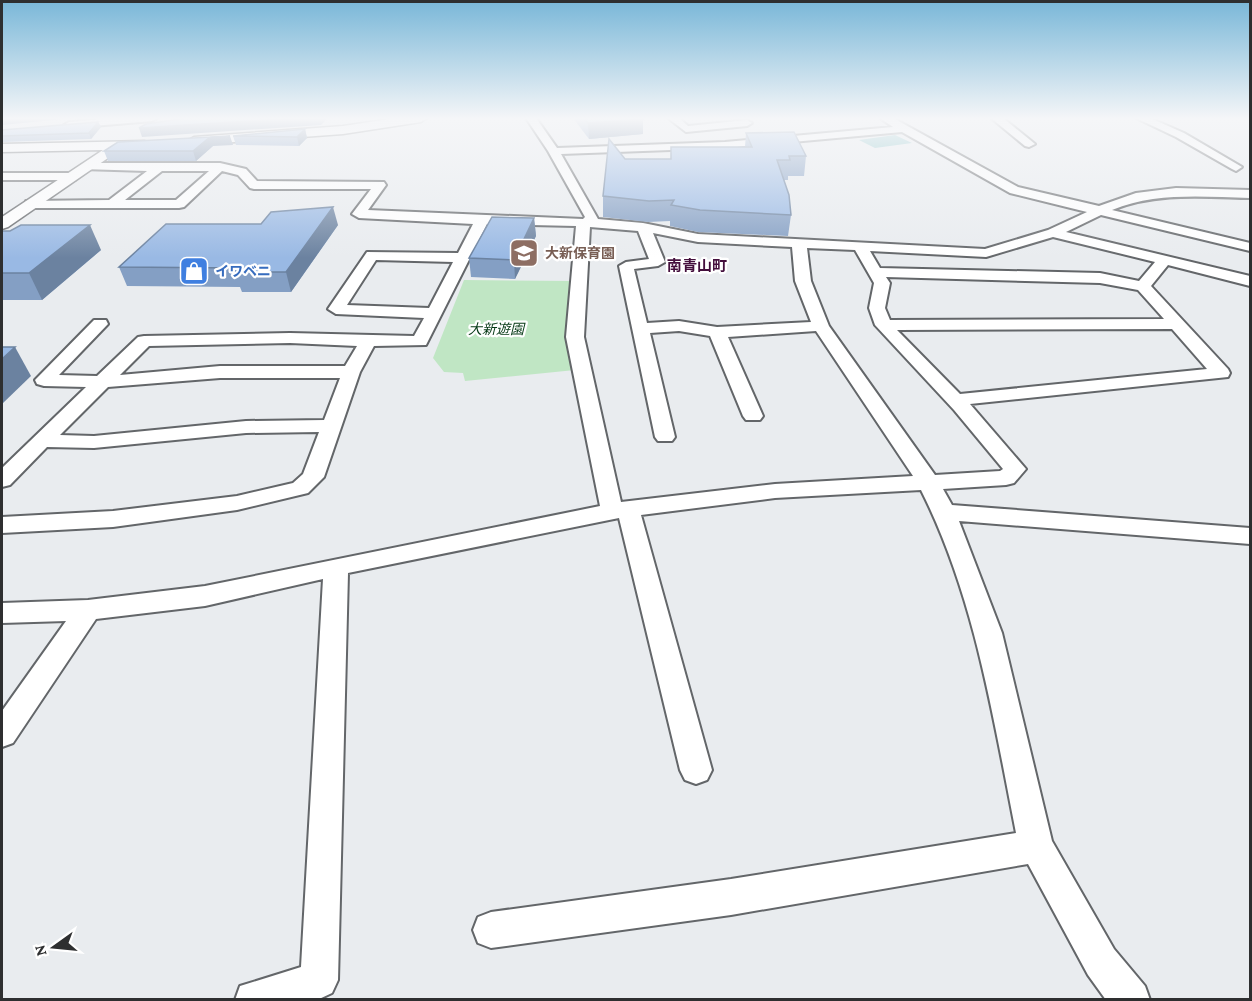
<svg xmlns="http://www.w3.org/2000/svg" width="1252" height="1001" font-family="'Crimson Pro','Noto Sans JP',serif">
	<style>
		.green { fill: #c0e6c4 }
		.water { fill: #74bbc0 }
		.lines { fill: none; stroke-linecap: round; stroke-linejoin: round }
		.minor-casing { stroke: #636669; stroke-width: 4 }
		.tertiary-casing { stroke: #636669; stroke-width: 3 }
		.minor { fill: #fff; fill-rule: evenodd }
		.tertiary { fill: #fff; fill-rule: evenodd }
		.wall { fill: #849fc4 }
		.shaded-wall { fill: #6b82a0 }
		.building { fill: #99b9e4; stroke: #6b82a0; stroke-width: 1.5 }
		.labels { text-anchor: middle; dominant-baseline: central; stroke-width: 4.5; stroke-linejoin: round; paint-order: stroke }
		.far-education-label { font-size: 14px; font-weight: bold; fill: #785e54; stroke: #fff; text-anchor: start }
		.far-shop-label { font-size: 14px; font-weight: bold; fill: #366cbe; stroke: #fff; text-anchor: start }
		.far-park-label { font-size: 14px; font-style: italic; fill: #033713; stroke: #fff }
		.far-neighbourhood-label { font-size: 15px; font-weight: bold; fill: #440f3d; stroke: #fff }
	</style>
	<rect width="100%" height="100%" fill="#e9ecef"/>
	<polygon class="green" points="464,280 574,281 575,370 465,381 463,373 444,372 433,358"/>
	<polygon class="water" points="895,135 912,143 875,148 859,140"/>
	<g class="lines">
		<g class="minor-casing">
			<g id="minor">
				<polygon points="114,118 157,118 152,121 69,128 64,125 69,122"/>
				<path d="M526,118H536L557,148L725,142L893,127L880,118H893L1018,187L1099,206L1136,193L1176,188L1250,190V198C1203,197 1156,192 1112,210L1250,243V251L1101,215L1066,232L1250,276V286L1168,265L1151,286L1228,369L1230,373L1228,377L970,404L1026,469L1014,483L1006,485L943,489L952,505L1250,528V544L959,521L1002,633L1052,841L1114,949L1145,986L1150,1000H1106L1088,975L1028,864L731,915L491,948L478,943L473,930L478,917L491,912L731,879L1016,833C993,717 975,597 921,490L775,498L641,515L712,770L707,780L696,784L685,780L680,770L619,518L348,573L338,980L332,993L317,1000H235L240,986L301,967L323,579L205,606L96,619L13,743L2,747V711L66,621L2,623V603L88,600L205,586L600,506L566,337L576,226L487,224L426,345L374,346L360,372L324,477L308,493L237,510L113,527L2,533V517L113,511L237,496L293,483L303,474L319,432L246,433L94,448L47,447L10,485L2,487V468L86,387L44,386L37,384L35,380L94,320H106L108,324L59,375L97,376L138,337L144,336L290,333L414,336L424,318L336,314L328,309L367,252L458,253L473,224L359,218L352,214L371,189H254L250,188L238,175L222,171L184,207L179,208H31L26,207L25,204L26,201L109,200L147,171L82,169V165L86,163H220L246,169L257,181L384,182L386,185L368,210L583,219L585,217L548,151ZM902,132L1010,193L1087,212L1048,230L985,249L698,234L643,223L598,219L561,154L725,148ZM162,171H209L176,200H125ZM590,227L638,231L649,259L626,262L619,266L655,437L658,441H672L675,437L650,333L679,331L710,336L743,416L746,420H760L763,416L728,337L816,331L913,476L775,484L621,502L584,337ZM653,233L698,242L792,247L795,281L811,322L717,327L679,321L647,323L634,269L658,266L665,262ZM1053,237L1155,262L1139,281L1100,273L880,268L870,251L986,257ZM807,248L855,250L874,283L869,308L875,325L954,410L1003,469L1000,471L935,475L829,326L811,281ZM376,260L453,262L429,308L347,305ZM886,277L1100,283L1138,290L1164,319L890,320L885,308L890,283ZM1172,329L1207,369L960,394L897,330ZM290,343L357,346L345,366H220L120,375L149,346ZM220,378H340L324,420L246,421L94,436L60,435L108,387Z"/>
				<polygon points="668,118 679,118 688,126 747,120 752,123 747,126 686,132"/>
				<polygon points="991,118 1003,118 1035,144 1029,147 1025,146"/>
				<polygon points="1136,118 1150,118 1184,133 1242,167 1236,171 1232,169 1176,137"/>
				<polygon points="71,173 77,177 75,180 2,180 2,173"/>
			</g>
		</g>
		<g class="tertiary-casing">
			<g id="tertiary">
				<polygon points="396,118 427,118 421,122 343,134 194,145 187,141 194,137 343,126"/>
				<polygon points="144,141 149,142 151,145 149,148 121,149 8,227 2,229 2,217 103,150 2,152 2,144"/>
			</g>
		</g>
		<use href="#minor" class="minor"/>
		<use href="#tertiary" class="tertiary"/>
	</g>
	<g class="wall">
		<polygon points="573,118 642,118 643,134 589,139"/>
		<polygon points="98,122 101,127 91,139 2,142 2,130"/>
		<polygon points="305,129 307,138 299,146 236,145 233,136"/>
		<polygon points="746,133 806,156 804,176 788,176 788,180 784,180 791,215 788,236 698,232 670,226 670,221 648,222 603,217 603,196 671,159 745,147"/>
		<polygon points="233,145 213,146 196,161 108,161 104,151"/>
		<polygon points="534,218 536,236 515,279 471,277 469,258"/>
		<polygon points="338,225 291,292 242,292 240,287 127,286 119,267"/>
		<polygon points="2,231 10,231 101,250 42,300 2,300"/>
	</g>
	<g class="shaded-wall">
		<polygon points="15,118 75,118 2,125 2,126 2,119"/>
		<polygon points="297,118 328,118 321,125 142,137 139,128"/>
		<polygon points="643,119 643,134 589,139 588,123"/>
		<polygon points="98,122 101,127 91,139 89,133"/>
		<polygon points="305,129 307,138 299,146 297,137"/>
		<polygon points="230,136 233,145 213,146 196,161 193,151 210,137"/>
		<polygon points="333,207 338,225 291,292 286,272"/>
		<polygon points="534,218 536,236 515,279 514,260"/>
		<polygon points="90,225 101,250 42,300 29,273"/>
		<polygon points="15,347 31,376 2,404 2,359"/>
	</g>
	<g class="building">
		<polygon points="186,118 297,118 139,128 146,124"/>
		<polygon points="584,118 642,118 643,119 588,123"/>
		<polygon points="98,122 89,133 2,136 2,130"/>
		<polygon points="305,129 297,137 233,136"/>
		<polygon points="794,132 806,156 789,156 790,160 777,160 789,195 791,215 700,210 671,205 674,200 649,201 603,196 609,139 625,159 671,159 671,147 752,147 746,133"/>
		<polygon points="230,136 210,137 193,151 104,151 118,142"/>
		<polygon points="333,207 286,272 236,272 240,268 119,267 166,224 261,224 271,212"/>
		<polygon points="492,217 534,218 514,260 469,258"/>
		<polygon points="21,225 90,225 29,273 2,273 2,231 10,231"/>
		<polygon points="2,347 15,347 2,359"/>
	</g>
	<linearGradient id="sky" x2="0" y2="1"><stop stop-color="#79b7d8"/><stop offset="0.46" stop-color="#f5f6f8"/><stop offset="1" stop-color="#f5f6f8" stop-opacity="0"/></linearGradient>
	<rect width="1252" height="258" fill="url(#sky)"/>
	<defs>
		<g id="school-square" transform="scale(1.5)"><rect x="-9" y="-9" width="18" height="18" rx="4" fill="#8d6e63" stroke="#fff"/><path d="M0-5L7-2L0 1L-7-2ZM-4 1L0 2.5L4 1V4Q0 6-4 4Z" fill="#fff"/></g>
		<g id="shop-square" transform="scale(1.5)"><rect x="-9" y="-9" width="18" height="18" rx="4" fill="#3f7fe0" stroke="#fff"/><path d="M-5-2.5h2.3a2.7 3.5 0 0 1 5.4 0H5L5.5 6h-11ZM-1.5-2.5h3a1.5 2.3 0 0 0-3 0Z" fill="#fff"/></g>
	</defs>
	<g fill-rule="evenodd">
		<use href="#school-square" x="524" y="253"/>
		<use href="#shop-square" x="194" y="271"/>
	</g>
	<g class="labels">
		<g class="far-education-label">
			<text x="545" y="253">大新保育園</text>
		</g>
		<g class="far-shop-label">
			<text x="215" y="271">イワベニ</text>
		</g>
		<g class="far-park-label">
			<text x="496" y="329">大新遊園</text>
		</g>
		<g class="far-neighbourhood-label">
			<text x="697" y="266">南青山町</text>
		</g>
	</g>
	<rect width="1252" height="1001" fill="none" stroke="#2e2f30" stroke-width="6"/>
	<g transform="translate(54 947) rotate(255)" stroke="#ffffff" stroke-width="4.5" paint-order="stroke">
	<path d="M0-4.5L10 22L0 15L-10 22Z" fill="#2e2f30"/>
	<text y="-9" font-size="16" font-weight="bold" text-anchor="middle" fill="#2e2f30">N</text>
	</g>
</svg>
